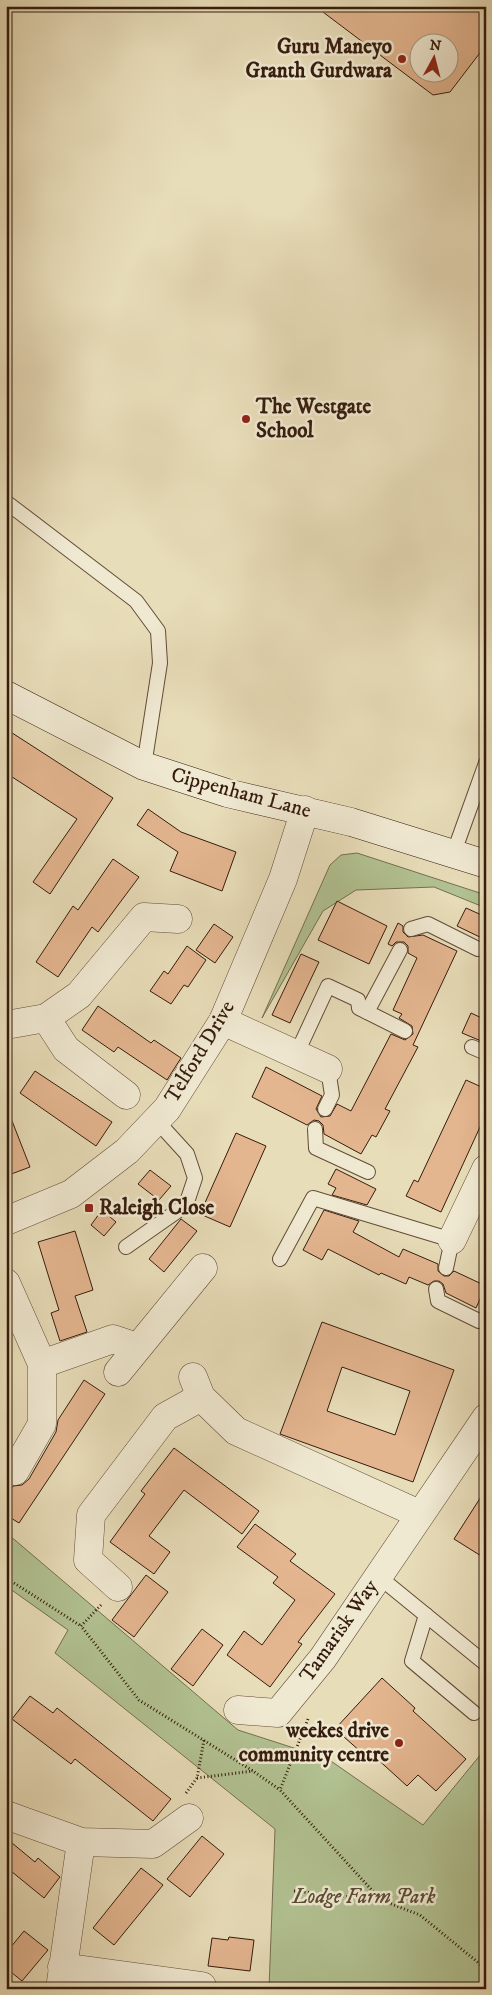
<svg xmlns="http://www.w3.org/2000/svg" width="492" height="1995" font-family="'IM FELL DW Pica',serif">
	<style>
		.green { fill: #b2c292; stroke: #746f50 }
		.building { fill: #e4b690; stroke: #351c0d; fill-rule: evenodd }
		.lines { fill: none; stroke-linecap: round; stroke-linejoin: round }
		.lane-casing { stroke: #624c38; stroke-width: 16 }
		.street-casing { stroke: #624c38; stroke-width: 29 }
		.secondary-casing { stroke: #351c0d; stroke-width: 29 }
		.path { stroke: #351c0d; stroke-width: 3; stroke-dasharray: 1 2.5; stroke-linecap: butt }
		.lane { stroke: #f0e9d2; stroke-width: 14 }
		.street { stroke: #f0e9d2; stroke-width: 28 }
		.secondary { stroke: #f0e9d2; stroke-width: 28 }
		.poi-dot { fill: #8f2418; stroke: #f0e9d2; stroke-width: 2 }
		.labels { text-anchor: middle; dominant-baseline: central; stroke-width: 5; stroke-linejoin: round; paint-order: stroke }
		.poi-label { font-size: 21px; font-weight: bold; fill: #351c0d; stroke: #f0e9d2; text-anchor: end }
		.street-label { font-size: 21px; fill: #351c0d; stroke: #f0e9d2 }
		.park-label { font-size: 21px; font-style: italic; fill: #5a4e35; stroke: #f0e9d2 }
	</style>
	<rect width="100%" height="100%" fill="#e8ddb9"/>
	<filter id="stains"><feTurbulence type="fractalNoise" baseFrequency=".004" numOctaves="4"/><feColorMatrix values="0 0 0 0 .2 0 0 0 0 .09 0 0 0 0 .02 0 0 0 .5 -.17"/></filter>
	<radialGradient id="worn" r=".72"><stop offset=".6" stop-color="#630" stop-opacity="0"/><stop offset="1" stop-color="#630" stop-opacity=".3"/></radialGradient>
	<g class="green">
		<polygon points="357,853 486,895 486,908 434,887 356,890 323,911 262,1018 330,865 341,855"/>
		<polygon points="9,1535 238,1730 328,1759 423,1825 486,1748 486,1989 269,1989 275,1829 55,1653 68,1630 6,1586 6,1537"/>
	</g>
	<g class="building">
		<path d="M315,6H486V45L450,92L433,95ZM420,42H450V72H420Z"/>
		<polygon points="6,729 113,798 50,894 33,882 77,819 6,773"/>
		<polygon points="148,809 181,832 236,852 222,891 170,871 178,852 137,825"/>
		<polygon points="113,859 139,877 98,932 92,927 58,977 36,962 73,906 78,910"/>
		<polygon points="337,901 387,926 369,964 318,940"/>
		<polygon points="466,908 486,917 486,940 457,926"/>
		<polygon points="398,923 403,926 403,932 408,937 423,935 457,951 413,1045 418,1047 385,1109 390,1111 376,1137 372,1135 361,1154 324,1134 323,1125 319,1121 314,1120 307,1125 252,1097 266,1067 322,1096 316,1109 321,1117 330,1116 337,1104 351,1111 391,1034 405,1040 413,1034 412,1026 399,1018 402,1014 393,1010 417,958 408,953 408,946 404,942 396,942 392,946 388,944"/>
		<polygon points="214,924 233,937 215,963 196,950"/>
		<polygon points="187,946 206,960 188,987 184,985 171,1004 150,991 164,971 168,974"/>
		<polygon points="301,954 319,962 290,1023 272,1015"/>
		<polygon points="98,1006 151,1043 154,1040 181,1058 167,1080 118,1047 114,1052 82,1030"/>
		<polygon points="471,1013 486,1020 486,1043 462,1033"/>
		<polygon points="35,1071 112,1122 96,1146 20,1093"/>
		<polygon points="466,1080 486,1089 486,1114 441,1212 406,1196 414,1180 418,1182"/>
		<polygon points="7,1108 30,1167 6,1176 6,1109"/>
		<polygon points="236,1133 266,1146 230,1227 200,1214"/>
		<polygon points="336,1169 376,1189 367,1205 332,1195 336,1188 328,1184"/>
		<polygon points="150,1170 171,1186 159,1200 138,1184"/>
		<polygon points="102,1210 116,1222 104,1236 91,1225"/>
		<polygon points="324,1210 359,1221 353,1232 399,1257 403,1249 438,1264 438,1271 444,1276 449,1276 454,1271 486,1286 476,1308 446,1293 443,1284 439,1281 434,1281 428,1285 409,1277 406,1284 381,1273 379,1275 328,1249 322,1260 303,1250"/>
		<polygon points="181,1219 197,1231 164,1272 149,1259"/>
		<polygon points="75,1231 93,1290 75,1296 87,1332 60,1341 51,1313 59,1310 38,1242"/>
		<path d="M322,1322L454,1370L413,1482L280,1434ZM342,1367L410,1391L395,1435L327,1411Z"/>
		<polygon points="84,1380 105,1394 19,1523 6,1515 6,1497 13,1486 22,1485 29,1479 56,1432 58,1420"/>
		<polygon points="174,1448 259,1511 242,1534 184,1490 149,1536 170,1552 154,1574 110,1542 145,1494 141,1491"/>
		<polygon points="486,1489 486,1559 454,1539"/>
		<polygon points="255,1524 296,1554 290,1561 335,1594 298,1642 302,1644 270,1687 227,1655 244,1631 262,1645 295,1600 273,1583 278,1577 237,1547"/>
		<polygon points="146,1575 168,1592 134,1637 112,1620"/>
		<polygon points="202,1629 223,1645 193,1686 171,1669"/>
		<polygon points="382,1678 415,1708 413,1711 466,1759 436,1791 418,1775 407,1786 374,1756 370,1760 335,1729"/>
		<polygon points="30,1696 53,1713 57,1708 171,1799 153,1821 75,1759 71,1764 12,1719"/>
		<polygon points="202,1836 224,1854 190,1897 167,1879"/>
		<polygon points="6,1838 35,1862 38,1858 60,1877 44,1898 6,1867"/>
		<polygon points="141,1868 163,1885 114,1945 93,1928"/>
		<polygon points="24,1931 48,1950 22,1981 6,1968 6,1953"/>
		<polygon points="229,1937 254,1940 250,1971 208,1966 212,1938 228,1940"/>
	</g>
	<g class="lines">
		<g class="lane-casing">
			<g id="lane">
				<polyline points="6,502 136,601 158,631 160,663 144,766"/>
				<polyline points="454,852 486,763"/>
				<polyline points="411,929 428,924 478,949"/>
				<polyline points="367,1012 400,950"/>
				<polyline points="472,1047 486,1053"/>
				<polyline points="296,1055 328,986 358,1000 359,1008 405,1031"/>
				<polyline points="325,1109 332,1095 328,1069"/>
				<polyline points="315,1129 316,1148 368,1172"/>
				<polyline points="126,1247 186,1205 195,1178 187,1154 156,1120"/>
				<polyline points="280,1259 313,1198 452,1240 446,1268"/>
				<polyline points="436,1289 438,1301 479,1321"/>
				<polyline points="378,1576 486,1664"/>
				<polyline points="426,1615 412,1661 474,1713"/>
			</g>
		</g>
		<g class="street-casing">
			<g id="street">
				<polyline points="46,1018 66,1049 126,1095"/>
				<polyline points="223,1021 328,1069"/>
				<polyline points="6,1025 46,1018 79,995 144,917 178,919"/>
				<polyline points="6,1221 71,1194 127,1151 167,1109 223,1021 283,879 305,810"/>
				<polyline points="452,1240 486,1169"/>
				<polyline points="6,1283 42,1364 42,1424 15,1471"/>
				<polyline points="42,1364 113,1339 137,1347"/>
				<polyline points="118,1372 203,1268"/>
				<polyline points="193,1377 201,1397 236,1431 419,1514"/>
				<polyline points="118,1587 88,1560 91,1515 165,1417 201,1397"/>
				<polyline points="238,1710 278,1713 323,1658 486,1418"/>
				<polyline points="6,1815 81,1842 153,1844 189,1818"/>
				<polyline points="62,1967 202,1986"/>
				<polyline points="60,1989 81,1842"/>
			</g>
		</g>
		<g class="secondary-casing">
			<polyline id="secondary" points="6,695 144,766 227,793 351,822 486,864"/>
		</g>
		<g class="path">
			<polyline points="11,1581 81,1626"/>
			<polyline points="101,1605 81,1626 139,1700 253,1771 280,1790"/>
			<polyline points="308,1719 280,1790 381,1900"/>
			<polyline points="197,1778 253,1771"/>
			<polyline points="186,1793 197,1778 204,1740"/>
			<polyline points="294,1891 381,1900 420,1915 486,1969"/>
		</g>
		<use href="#lane" class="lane"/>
		<use href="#street" class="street"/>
		<use href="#secondary" class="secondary"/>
	</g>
	<g class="poi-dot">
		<circle cx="402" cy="59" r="5"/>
		<circle cx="246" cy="419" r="5"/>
		<rect x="84" y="1203" width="10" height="10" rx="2.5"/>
		<circle cx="399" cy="1743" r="5"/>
	</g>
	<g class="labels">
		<g class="poi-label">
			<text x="392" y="47">Guru Maneyo<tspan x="392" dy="24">Granth Gurdwara</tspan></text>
			<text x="256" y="407" text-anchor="start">The Westgate<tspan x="256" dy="24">School</tspan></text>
			<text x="99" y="1208" text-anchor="start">Raleigh Close</text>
			<text x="389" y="1731">weekes drive<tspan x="389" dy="24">community centre</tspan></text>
		</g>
		<g class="street-label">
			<text transform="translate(241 793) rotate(15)">Cippenham Lane</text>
			<text transform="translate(200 1052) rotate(-59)">Telford Drive</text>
			<text transform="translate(339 1631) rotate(-55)">Tamarisk Way</text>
		</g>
		<g class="park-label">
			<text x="364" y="1897">Lodge Farm Park</text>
		</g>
	</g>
	<rect width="492" height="1995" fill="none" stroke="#e8ddb9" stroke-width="25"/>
	<rect x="8" y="8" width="477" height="1980" fill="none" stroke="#351c0d" stroke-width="2.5"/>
	<rect x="12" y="12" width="467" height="1970" fill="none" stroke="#351c0d"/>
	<g transform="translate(434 58) rotate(7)"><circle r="24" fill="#f0e9d2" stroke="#a59783"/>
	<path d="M0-4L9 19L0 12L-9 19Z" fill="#8f2418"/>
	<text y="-8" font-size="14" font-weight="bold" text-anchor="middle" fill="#351c0d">N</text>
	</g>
	<rect width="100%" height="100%" filter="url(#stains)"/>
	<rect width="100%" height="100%" fill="url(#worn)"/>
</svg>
